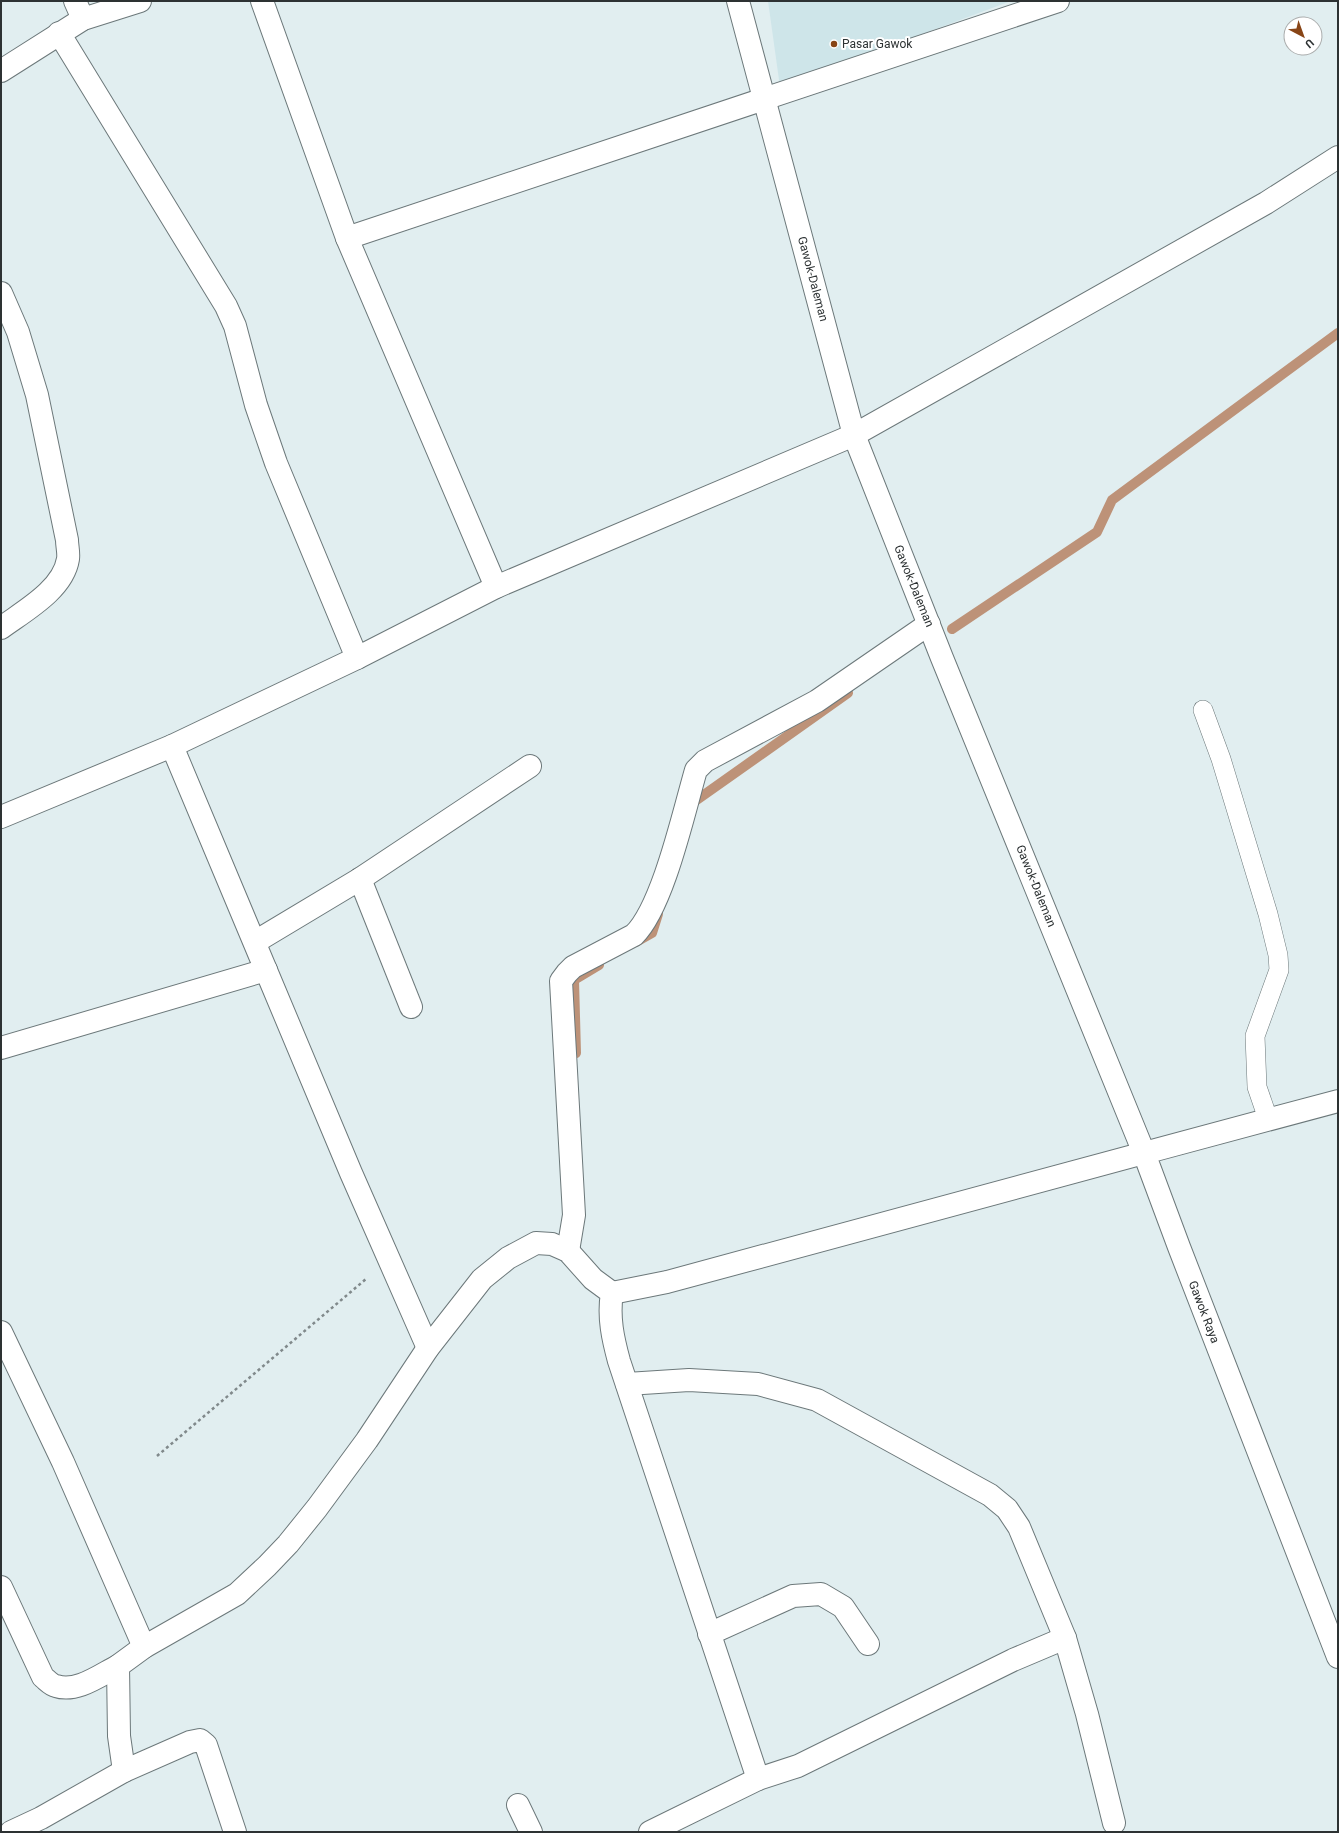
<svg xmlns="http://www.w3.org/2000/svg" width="1339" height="1833" font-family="Roboto,sans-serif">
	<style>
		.built { fill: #cee5e9 }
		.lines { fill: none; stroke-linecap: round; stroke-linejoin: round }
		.stream { stroke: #bd9278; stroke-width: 10 }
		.lane-casing { stroke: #6c787a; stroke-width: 20 }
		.street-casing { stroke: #6c787a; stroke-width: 24 }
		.secondary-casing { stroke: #6c787a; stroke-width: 24 }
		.path { stroke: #80898b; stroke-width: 2.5; stroke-dasharray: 3 3; stroke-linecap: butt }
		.lane { stroke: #fff; stroke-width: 19 }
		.street { stroke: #fff; stroke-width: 22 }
		.secondary { stroke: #fff; stroke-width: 22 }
		.poi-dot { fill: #884516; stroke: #fff; stroke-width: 1.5 }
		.labels { text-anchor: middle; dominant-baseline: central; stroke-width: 4; stroke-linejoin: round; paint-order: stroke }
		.poi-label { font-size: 12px; fill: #2d3233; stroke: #fff; text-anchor: start }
		.street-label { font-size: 12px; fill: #2d3233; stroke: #fff }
	</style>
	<rect width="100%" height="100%" fill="#e1eef0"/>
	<polygon class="built" points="768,1 1011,1 780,87"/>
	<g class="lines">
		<g class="stream">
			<polyline points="952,629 1097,532 1112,500 1338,333"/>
			<polyline points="690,807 691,804 848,693"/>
			<polyline points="636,942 652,933 658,914"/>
			<polyline points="576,1053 574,980 599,965"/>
		</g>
		<g class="lane-casing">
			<polyline id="lane" points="1203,710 1221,759 1268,914 1278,955 1279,970 1255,1036 1257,1087 1268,1119"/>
		</g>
		<g class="street-casing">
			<g id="street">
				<polyline points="75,1 83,19"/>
				<polyline points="262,1 347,238 496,587"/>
				<polyline points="59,33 226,306 235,326 256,405 276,463 357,658"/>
				<polyline points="347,238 1058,1"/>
				<path d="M1,293L18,332L37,395L67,540C67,546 69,553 68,559C63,590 24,611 1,628"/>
				<polyline points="172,746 351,1173 428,1348"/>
				<polyline points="1,817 172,746 357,658 496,587 854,435 1266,203 1338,157"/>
				<polyline points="360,879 411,1007"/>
				<polyline points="255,942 360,879 530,766"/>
				<polyline points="1,1048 266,970"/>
				<path d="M568,1251L574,1215L561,981L567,973L573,967L634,935C663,907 684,811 696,770L705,761L817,701L929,624"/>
				<polyline points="612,1293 667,1282 1144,1153"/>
				<polyline points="1,1332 63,1462 144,1647"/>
				<polyline points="627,1384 689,1380 758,1384 817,1400 990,1495 1007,1509 1019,1527 1065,1638 1087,1714 1114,1823"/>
				<path d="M1,1587L43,1677C47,1680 51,1685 56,1686C77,1693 100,1675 118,1666"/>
				<polyline points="709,1634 793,1596 821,1594 843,1607 868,1644"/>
				<path d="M124,1771L119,1736L118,1666L144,1647L237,1594L267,1566L288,1544L317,1508L367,1440L428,1348L482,1279L508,1258L536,1243L552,1244L568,1251L593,1279L612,1293C608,1317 613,1339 619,1361L758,1779"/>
				<polyline points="518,1805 531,1832"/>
				<polyline points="11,1832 41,1818 124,1771 190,1742 200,1740 206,1745 235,1832"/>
				<polyline points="650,1832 758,1779 798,1766 1013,1660 1065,1638"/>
			</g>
		</g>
		<g class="secondary-casing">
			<g id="secondary">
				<polyline points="738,1 854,435 942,658 1144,1153"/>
				<polyline points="1,71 83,19 140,1"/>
				<polyline points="1338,1101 1144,1153 1179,1247 1338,1657"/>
			</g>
		</g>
		<polyline class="path" points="157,1456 366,1279"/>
		<use href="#lane" class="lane"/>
		<use href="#street" class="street"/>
		<use href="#secondary" class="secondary"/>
	</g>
	<circle class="poi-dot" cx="834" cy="44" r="4"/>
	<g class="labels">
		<g class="poi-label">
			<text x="842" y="44">Pasar Gawok</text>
		</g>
		<g class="street-label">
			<text transform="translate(813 279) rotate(75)">Gawok-Daleman</text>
			<text transform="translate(914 586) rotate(68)">Gawok-Daleman</text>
			<text transform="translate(1036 886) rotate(68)">Gawok-Daleman</text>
			<text transform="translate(1204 1312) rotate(69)">Gawok Raya</text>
		</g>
	</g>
	<rect width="1339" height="1833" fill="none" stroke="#2d3233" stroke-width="4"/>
	<g transform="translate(1303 36) rotate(139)"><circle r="19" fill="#ffffff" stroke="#abadad"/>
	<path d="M0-3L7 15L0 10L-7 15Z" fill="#884516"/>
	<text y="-6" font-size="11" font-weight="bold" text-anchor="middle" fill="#2d3233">U</text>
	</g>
</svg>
